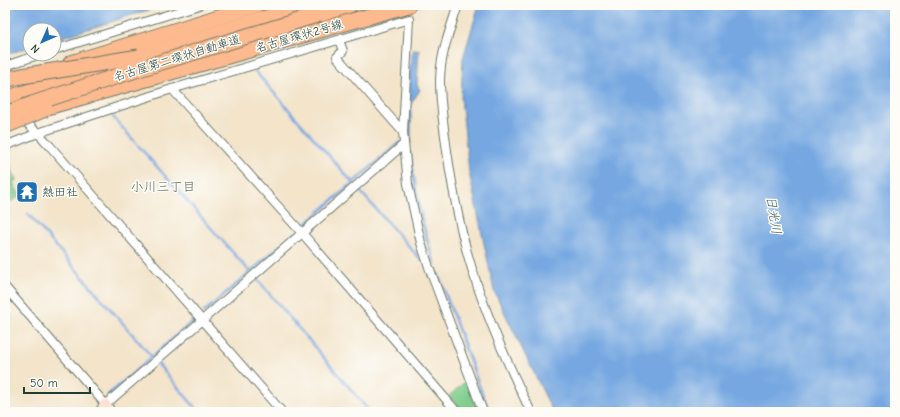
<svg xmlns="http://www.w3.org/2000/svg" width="900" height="417" font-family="'Comic Neue','Klee One',sans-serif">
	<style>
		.green { fill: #7fce8d; stroke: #4f8660 }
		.water { fill: #76a7e1; stroke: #4a728a }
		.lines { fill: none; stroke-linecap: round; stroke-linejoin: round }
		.stream { stroke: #76a7e1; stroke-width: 2.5 }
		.street-casing { stroke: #697768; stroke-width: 10 }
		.secondary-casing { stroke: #697768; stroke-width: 13 }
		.highway-casing { stroke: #697768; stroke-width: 17 }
		.street { stroke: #fff; stroke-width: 8 }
		.secondary { stroke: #fee3d2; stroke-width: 11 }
		.highway { stroke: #fcba8e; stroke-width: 15 }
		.highway-bridge-casing { stroke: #697768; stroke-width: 17; stroke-linecap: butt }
		.highway-bridge { stroke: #fcba8e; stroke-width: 15 }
		.labels { text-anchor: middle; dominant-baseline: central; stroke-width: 3; stroke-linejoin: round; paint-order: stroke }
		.street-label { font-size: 12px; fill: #1f3d34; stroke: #fdfcf7 }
		.poi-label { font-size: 12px; fill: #1f3d34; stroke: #fdfcf7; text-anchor: start }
		.neighbourhood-label { font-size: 13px; fill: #636757; stroke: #fdfcf7 }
		.water-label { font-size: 13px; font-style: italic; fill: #395d68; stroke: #fdfcf7 }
	</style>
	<rect width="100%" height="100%" fill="#fdfcf7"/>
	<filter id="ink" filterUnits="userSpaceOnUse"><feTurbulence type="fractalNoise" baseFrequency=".025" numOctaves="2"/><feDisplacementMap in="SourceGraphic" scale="8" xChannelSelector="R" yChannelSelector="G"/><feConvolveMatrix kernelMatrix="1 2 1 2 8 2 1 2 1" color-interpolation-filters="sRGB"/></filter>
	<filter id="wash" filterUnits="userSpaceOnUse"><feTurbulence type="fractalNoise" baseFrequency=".012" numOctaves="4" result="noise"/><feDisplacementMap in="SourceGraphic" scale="16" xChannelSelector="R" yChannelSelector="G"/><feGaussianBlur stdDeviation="0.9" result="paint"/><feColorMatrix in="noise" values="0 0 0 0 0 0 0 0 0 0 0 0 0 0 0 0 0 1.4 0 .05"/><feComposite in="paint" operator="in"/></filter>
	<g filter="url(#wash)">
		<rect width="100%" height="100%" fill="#f3e4ca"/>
		<g class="green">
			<polygon points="5,159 11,166 16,180 13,183 20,196 5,205"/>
			<polygon points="466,381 478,412 463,412 449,396"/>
		</g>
		<g class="water">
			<polygon points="10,5 164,5 54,40 54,30 30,30 30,47 5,55 5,7"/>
			<polygon points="479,5 895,5 895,412 553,412 494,291 469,172 461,98 463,58"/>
			<polygon points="412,50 419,50 417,85 420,90 411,104 411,143 409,143 407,108 411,54 413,54"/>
		</g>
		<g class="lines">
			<g class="stream">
				<polyline points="255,71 353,183"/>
				<polyline points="113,117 250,272"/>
				<path d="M410,153C416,191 422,229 435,264"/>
				<polyline points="359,190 421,260"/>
				<polyline points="28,214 152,357"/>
				<polyline points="302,227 400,142"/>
				<polyline points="438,274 489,412"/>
				<polyline points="256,278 370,412"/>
				<polyline points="204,312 295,233"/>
				<polyline points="158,364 199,412"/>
				<polyline points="108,395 193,321"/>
			</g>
		</g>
	</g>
	<g filter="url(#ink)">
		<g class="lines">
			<g class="street-casing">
				<g id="street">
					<path d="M458,5C450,30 440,55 440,81C440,104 444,128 447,151C453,192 460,233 473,272C488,321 509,367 531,412"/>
					<polyline points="339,40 343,51 337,57 403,132"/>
					<polyline points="54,50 199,5"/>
					<polyline points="5,66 41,54"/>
					<polyline points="172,89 302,233 457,412"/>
					<polyline points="21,118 38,133 50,146 282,412"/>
					<polyline points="5,146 38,133 172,89 409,19 403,132 408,184 421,243 430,270 483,412"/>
					<polyline points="5,287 112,412"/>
					<polyline points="105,405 403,145"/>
				</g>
			</g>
			<g class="secondary-casing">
				<polyline id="secondary" points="101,412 105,405"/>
			</g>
			<g class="highway-casing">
				<g id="highway">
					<polyline points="320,14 350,5"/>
					<polyline points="126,61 308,5"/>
					<polyline points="71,63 257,5"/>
					<polyline points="5,99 103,68"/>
					<polyline points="33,111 409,5"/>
				</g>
			</g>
			<use href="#street" class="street"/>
			<use href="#secondary" class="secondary"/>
			<use href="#highway" class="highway"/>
			<g class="highway-bridge-casing">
				<g id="highway-bridge">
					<polyline points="5,80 22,76 139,57"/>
					<polyline points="5,114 32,104 139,69 320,14"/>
					<polyline points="5,126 45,109"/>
				</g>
			</g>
			<use href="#highway-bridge" class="highway-bridge"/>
		</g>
	</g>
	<defs>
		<g id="temple-square" transform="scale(1.15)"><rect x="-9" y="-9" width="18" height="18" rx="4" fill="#1f6fb2" stroke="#fdfcf7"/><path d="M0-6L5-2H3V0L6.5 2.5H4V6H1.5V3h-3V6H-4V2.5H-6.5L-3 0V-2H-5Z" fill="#fff"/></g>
	</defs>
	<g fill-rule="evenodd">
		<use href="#temple-square" x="27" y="192"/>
	</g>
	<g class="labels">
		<g class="street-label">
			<text transform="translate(299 36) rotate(-16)">名古屋環状2号線</text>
			<text transform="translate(177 58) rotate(-17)">名古屋第二環状自動車道</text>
		</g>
		<g class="poi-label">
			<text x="42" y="192">熱田社</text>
		</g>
		<g class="neighbourhood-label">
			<text x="163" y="186">小川三丁目</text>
		</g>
		<g class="water-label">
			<text transform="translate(774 215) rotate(81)">日光川</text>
		</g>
	</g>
	<rect width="900" height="417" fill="none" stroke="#fdfcf7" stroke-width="20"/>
	<g transform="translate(42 42) rotate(225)"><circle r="19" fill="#fdfcf7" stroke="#a4b0a9"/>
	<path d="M0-3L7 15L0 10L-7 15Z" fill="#1f6fb2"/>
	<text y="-6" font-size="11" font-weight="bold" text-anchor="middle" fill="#1f3d34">N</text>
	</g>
	<path d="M24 387v6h66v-6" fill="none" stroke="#1f3d34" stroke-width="2"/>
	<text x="30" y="387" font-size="12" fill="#1f3d34" stroke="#fdfcf7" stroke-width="3" paint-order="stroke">50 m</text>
</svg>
